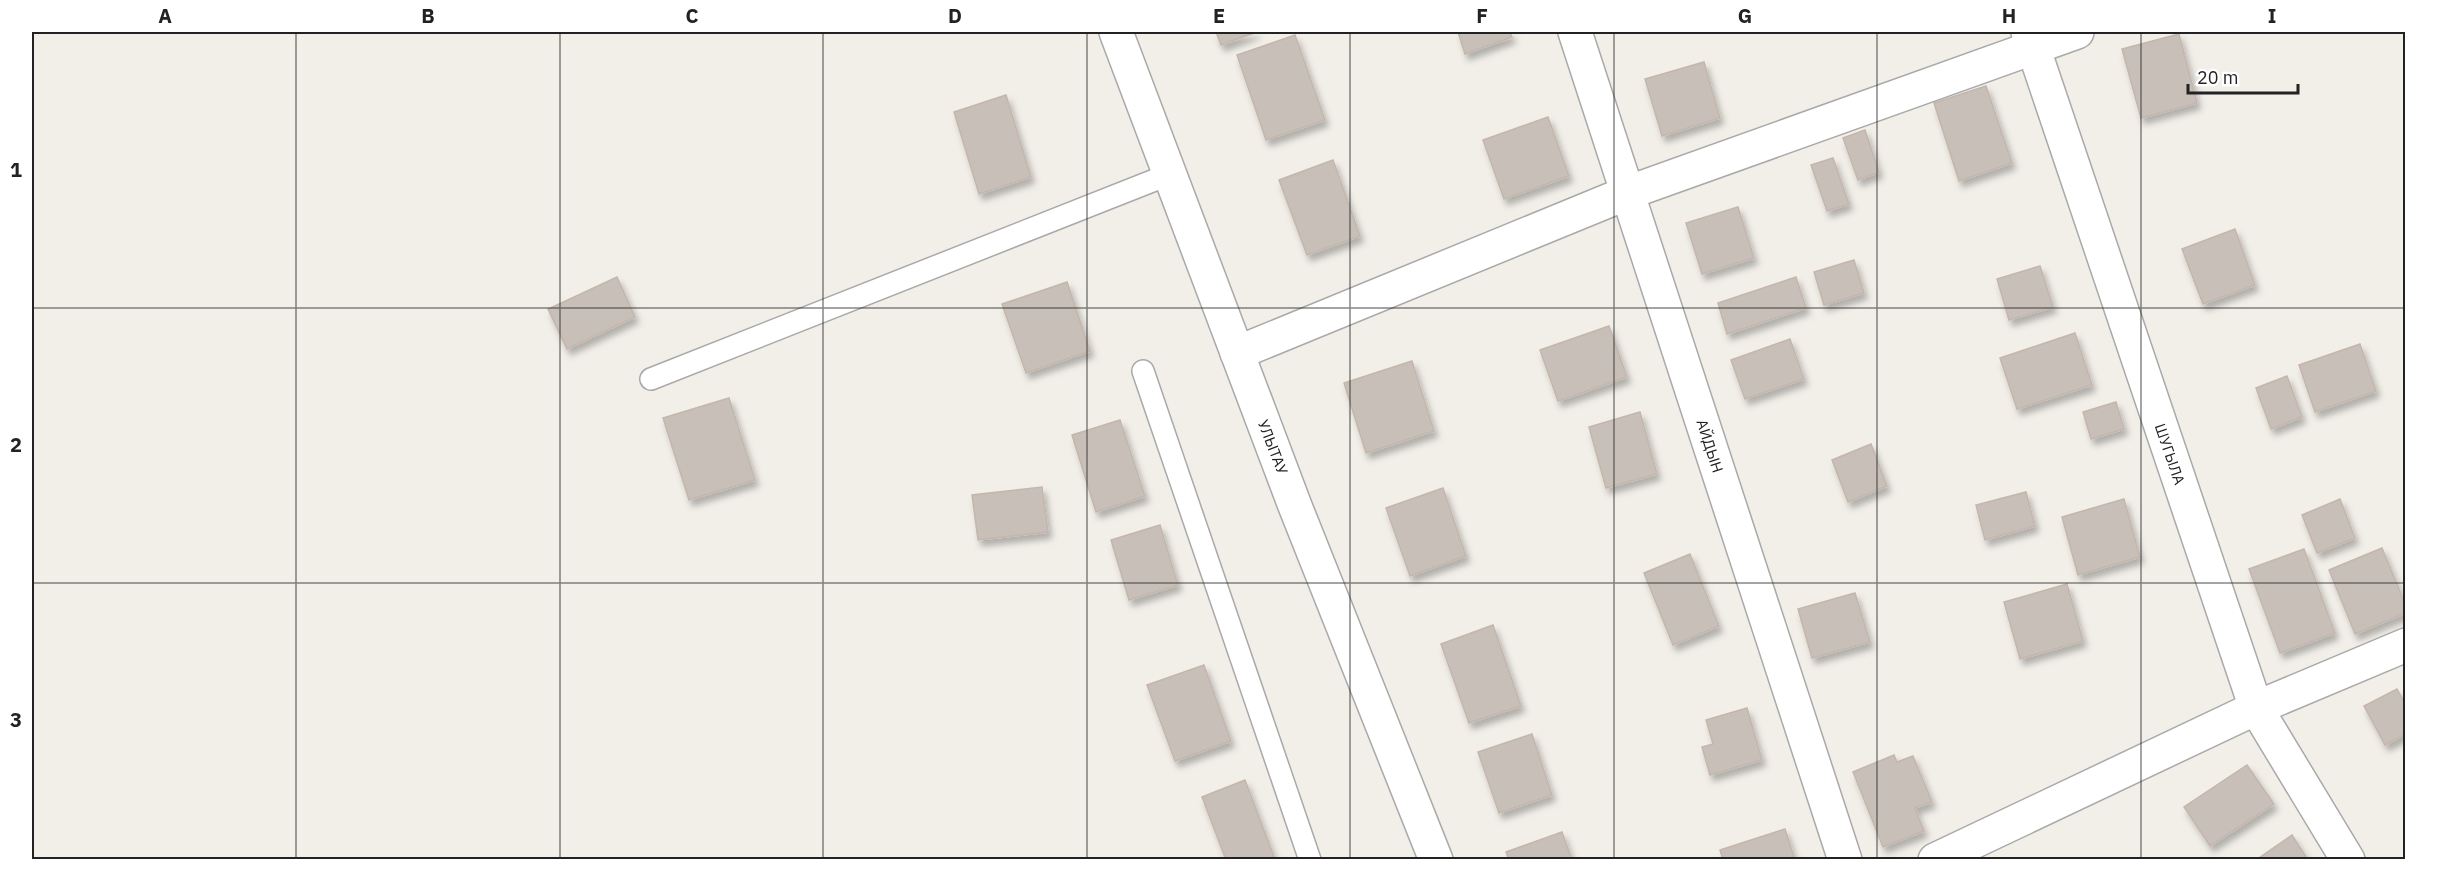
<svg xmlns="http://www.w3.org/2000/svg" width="2437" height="891" font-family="'IBM Plex Sans',sans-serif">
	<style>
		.building { fill: #c7bfb8; stroke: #c4b6ab; stroke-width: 1.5; filter: url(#shadow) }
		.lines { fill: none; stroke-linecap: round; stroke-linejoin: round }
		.lane-casing { stroke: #a9a9a9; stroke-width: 24 }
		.street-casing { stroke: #a9a9a9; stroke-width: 36 }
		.lane { stroke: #fff; stroke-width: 21 }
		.street { stroke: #fff; stroke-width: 33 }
		.grid { fill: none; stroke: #222; stroke-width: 1.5; stroke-opacity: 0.55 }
		.labels { text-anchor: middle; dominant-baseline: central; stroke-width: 4.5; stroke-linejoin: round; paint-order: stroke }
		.street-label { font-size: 15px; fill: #222; stroke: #fff }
		.neatline { fill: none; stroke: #222; stroke-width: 2 }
		.grid-label { font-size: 20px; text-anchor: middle; font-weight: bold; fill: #222 }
	</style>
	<defs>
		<filter id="shadow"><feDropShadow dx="3.5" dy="6" stdDeviation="3" flood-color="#0004"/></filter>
	</defs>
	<rect width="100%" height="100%" fill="#f2efe9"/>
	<g class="building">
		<polygon points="1216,32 1257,32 1221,45"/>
		<polygon points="1458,32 1510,32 1512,37 1465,54"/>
		<polygon points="2179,34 2197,103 2141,118 2122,49"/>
		<polygon points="1295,35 1325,120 1266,140 1237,55"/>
		<polygon points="1704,62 1720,118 1662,136 1645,79"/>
		<polygon points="1986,86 2012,163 1959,181 1934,103"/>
		<polygon points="1006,95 1031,177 979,194 954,112"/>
		<polygon points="1548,117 1569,176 1504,199 1483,140"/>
		<polygon points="1865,130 1879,172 1858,180 1843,138"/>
		<polygon points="1833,158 1849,204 1827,211 1811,165"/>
		<polygon points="1333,160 1360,236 1307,255 1279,180"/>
		<polygon points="1738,207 1754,258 1702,274 1686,223"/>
		<polygon points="2235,229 2255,285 2203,304 2182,249"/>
		<polygon points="1854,260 1864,293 1824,305 1814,272"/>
		<polygon points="2040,266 2053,307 2009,320 1997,279"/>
		<polygon points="617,277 635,317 567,349 548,309"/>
		<polygon points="1796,277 1806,308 1727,334 1718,303"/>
		<polygon points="1067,282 1090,351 1026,373 1002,304"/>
		<polygon points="1609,326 1627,377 1558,401 1540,350"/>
		<polygon points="2075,333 2092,385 2017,409 2000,358"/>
		<polygon points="1790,339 1804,379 1745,399 1731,360"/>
		<polygon points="2360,344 2376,391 2315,412 2299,365"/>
		<polygon points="1412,361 1434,431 1366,453 1344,383"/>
		<polygon points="2287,376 2302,417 2271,429 2256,388"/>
		<polygon points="729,398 755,480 689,500 663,418"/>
		<polygon points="2116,402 2124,429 2091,439 2083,412"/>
		<polygon points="1640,412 1657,474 1606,488 1589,427"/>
		<polygon points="1120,420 1145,496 1096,512 1072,435"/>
		<polygon points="1871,444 1887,486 1848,502 1832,460"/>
		<polygon points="1042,487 1048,532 978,540 972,495"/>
		<polygon points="1443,488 1466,556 1410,576 1386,508"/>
		<polygon points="2026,492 2035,526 1985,540 1976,505"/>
		<polygon points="2124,499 2140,557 2078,575 2062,517"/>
		<polygon points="2340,499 2355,538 2317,553 2302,515"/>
		<polygon points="1160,525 1178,585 1129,600 1111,540"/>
		<polygon points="2382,548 2406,606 2406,613 2355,634 2329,570"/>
		<polygon points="2304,549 2335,633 2280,653 2249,569"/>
		<polygon points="1690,554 1719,626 1673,645 1644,573"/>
		<polygon points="2067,584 2083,641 2020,659 2004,602"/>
		<polygon points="1855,593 1870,642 1812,658 1798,609"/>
		<polygon points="1493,625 1521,706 1469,723 1441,644"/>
		<polygon points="1204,665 1231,741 1175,761 1147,685"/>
		<polygon points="2397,689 2406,705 2406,734 2385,745 2364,706"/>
		<polygon points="1747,708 1762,760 1710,775 1702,747 1713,744 1706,720"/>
		<polygon points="1532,734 1552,795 1499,813 1478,752"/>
		<polygon points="1894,755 1897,762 1913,756 1932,802 1915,808 1924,831 1883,847 1853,772"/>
		<polygon points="2247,765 2274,804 2210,846 2184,807"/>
		<polygon points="1245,780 1274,857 1268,860 1226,860 1202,797"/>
		<polygon points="1785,829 1795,860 1723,860 1720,850"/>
		<polygon points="1562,832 1572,860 1509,860 1506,852"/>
		<polygon points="2292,835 2308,860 2256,860"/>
	</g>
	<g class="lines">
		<g class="lane-casing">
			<g id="lane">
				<polyline points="1143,371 1310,860"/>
				<polyline points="651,379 1170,174"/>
			</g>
		</g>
		<g class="street-casing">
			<g id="street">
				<polyline points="1116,32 1295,506 1436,860"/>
				<polyline points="1575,32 1845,860"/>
				<polyline points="2028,32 2256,708 2348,860"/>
				<polyline points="1237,353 1627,193 2077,32"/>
				<polyline points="1935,860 2256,708 2406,645"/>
			</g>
		</g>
		<use href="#lane" class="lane"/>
		<use href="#street" class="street"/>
	</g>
	<path class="grid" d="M296,32V860M560,32V860M823,32V860M1087,32V860M1350,32V860M1614,32V860M1877,32V860M2141,32V860M32,308H2406M32,583H2406"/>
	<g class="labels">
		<g class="street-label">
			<text transform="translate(1710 446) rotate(72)">АЙДЫН</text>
			<text transform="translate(1273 447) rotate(69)">УЛЫТАУ</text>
			<text transform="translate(2170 454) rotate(71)">ШУГЫЛА</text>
		</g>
	</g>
	<rect width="2437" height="891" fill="none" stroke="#ffffff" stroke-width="66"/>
	<path d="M2188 84v9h110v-9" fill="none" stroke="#222222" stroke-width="3"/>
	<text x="2197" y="84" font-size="18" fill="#222222" stroke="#ffffff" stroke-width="4.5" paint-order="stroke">20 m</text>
	<rect x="33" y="33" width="2371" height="825" class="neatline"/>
	<g class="grid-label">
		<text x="165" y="23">A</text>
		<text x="428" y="23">B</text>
		<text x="692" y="23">C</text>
		<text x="955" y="23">D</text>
		<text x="1219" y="23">E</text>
		<text x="1482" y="23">F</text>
		<text x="1745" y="23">G</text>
		<text x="2009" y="23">H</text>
		<text x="2272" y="23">I</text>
		<text x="16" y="177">1</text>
		<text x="16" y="452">2</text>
		<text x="16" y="727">3</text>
	</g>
</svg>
